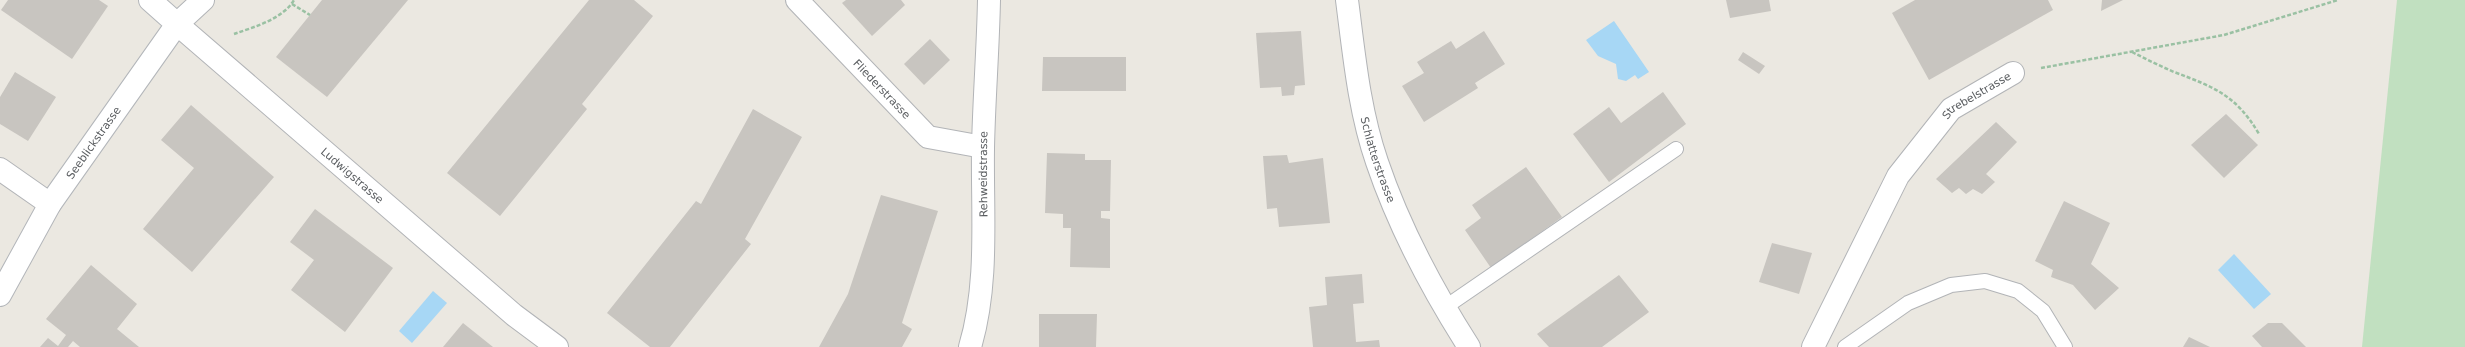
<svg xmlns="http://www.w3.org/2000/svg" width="2465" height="347" font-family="'DejaVu Sans',sans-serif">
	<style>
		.green { fill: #c1e0c0 }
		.water { fill: #a7d7f5 }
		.building { fill: #c8c5c0 }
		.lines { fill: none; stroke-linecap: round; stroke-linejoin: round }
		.lane-casing { stroke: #b2b4b7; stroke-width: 16 }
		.street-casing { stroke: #b2b4b7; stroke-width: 24 }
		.secondary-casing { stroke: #b3b6ba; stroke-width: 24 }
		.path { stroke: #9ac1a3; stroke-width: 2.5; stroke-dasharray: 4 2; stroke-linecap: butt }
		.lane { stroke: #fff; stroke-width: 14 }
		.street { stroke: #fff; stroke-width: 22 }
		.secondary { stroke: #fff; stroke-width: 22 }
		.labels { text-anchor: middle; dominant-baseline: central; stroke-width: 3; stroke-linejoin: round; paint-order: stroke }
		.street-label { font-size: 11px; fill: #5a5d60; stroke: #fff }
	</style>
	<rect width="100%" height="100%" fill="#ebe8e1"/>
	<polygon class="green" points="2397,0 2465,0 2465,347 2362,347"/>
	<g class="water">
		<polygon points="1614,21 1649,72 1638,79 1635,75 1626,81 1618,79 1616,64 1598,56 1586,40"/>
		<polygon points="2234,254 2271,294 2254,309 2218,270"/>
		<polygon points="433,291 447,303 412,343 399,331"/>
	</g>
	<g class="building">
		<polygon points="8,0 99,0 108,6 72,59 1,10"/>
		<polygon points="322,0 408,0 327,97 276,57"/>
		<polygon points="589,0 634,0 653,16 582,104 587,109 500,216 447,173"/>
		<polygon points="846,0 901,0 905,5 872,36 842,3"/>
		<polygon points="1726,0 1769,0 1771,11 1730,18"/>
		<polygon points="1915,0 2048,0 2053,10 1929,80 1892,13"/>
		<polygon points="2102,0 2123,0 2101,11"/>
		<polygon points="1301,31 1305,85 1295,86 1294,95 1282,96 1281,87 1260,88 1256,33"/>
		<polygon points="1484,31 1505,64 1475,83 1478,88 1424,122 1402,86 1424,73 1417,62 1451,41 1456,49"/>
		<polygon points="930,39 950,60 924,85 904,64"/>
		<polygon points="1743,52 1765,66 1759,74 1738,60"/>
		<polygon points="1043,57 1126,57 1126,91 1042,91"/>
		<polygon points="15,72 56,97 28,141 0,124 0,97"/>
		<polygon points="1663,92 1686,124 1609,182 1573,134 1609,107 1621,123"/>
		<polygon points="191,105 274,177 192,272 143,229 194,168 161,140"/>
		<polygon points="753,109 802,137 745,239 751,244 670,347 650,347 607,313 696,201 701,204"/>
		<polygon points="2226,114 2258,145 2224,178 2191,145"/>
		<polygon points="1996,122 2017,142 1986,174 1995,182 1982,194 1973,189 1966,194 1959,188 1952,193 1936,179"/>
		<polygon points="1047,153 1085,154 1085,160 1111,160 1110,211 1101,211 1101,218 1110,219 1110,268 1070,267 1071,228 1063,228 1063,214 1045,213"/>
		<polygon points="1287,155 1289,163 1323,158 1330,223 1279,227 1277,208 1267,209 1263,156"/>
		<polygon points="1526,167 1562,217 1491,268 1465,230 1481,218 1472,205"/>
		<polygon points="881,195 938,211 902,323 912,329 902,347 819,347 848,294"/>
		<polygon points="2064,201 2110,223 2091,264 2119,288 2095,310 2073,285 2051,277 2053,270 2035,261"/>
		<polygon points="315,209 393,268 345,332 291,290 314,260 290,242"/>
		<polygon points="1772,243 1812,253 1799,294 1759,282"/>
		<polygon points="91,265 137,304 117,329 139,347 80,347 73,341 68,347 40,347 48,338 58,346 66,335 46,319"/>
		<polygon points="1362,274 1364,303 1353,304 1356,342 1379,340 1380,347 1313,347 1309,307 1327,305 1325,277"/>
		<polygon points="1619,275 1649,312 1602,347 1549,347 1537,334"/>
		<polygon points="1039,314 1097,314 1096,347 1039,347"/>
		<polygon points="463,323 493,347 443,347"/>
		<polygon points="2268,323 2282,323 2306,347 2262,347 2252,336"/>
		<polygon points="2189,337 2210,347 2183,347"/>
	</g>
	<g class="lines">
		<g class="lane-casing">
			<g id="lane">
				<polyline points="1444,308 1676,149"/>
				<polyline points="1845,347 1908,303 1951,285 1985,281 2018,291 2043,311 2065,347"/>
			</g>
		</g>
		<g class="street-casing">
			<g id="street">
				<path id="s1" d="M203,0L177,24L514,315L557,347"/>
				<path id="s2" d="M797,0L928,137L983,147"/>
				<path id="s3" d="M1347,0C1354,54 1359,110 1377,162C1399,227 1432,289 1469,347"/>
				<polyline points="0,169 50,204"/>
				<path id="s4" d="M970,347C989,283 982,214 983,148C984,99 988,50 989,0"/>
				<path id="s5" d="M1813,347L1898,176L1951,109L2013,73"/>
			</g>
		</g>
		<g class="secondary-casing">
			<g id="secondary">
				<path id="s6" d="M0,295L50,204L177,24L150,0"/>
			</g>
		</g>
		<g class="path">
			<polyline points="292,4 310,15"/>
			<path d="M234,34C254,27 283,19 294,0"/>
			<path d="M2132,52C2146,59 2160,66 2174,72C2214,87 2236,95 2259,134"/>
			<polyline points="2041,68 2224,35 2338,0"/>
		</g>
		<use href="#lane" class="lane"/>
		<use href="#street" class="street"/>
		<use href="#secondary" class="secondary"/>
	</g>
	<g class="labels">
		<g class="street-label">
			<text stroke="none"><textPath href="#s2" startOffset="123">Fliederstrasse</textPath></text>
			<text stroke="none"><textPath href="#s5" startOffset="305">Strebelstrasse</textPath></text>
			<text stroke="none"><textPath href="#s6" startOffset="179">Seeblickstrasse</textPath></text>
			<text stroke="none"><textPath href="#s3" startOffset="163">Schlatterstrasse</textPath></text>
			<text stroke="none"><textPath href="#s4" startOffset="174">Rehweidstrasse</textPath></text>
			<text stroke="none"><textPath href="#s1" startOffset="267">Ludwigstrasse</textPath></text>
		</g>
	</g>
</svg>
